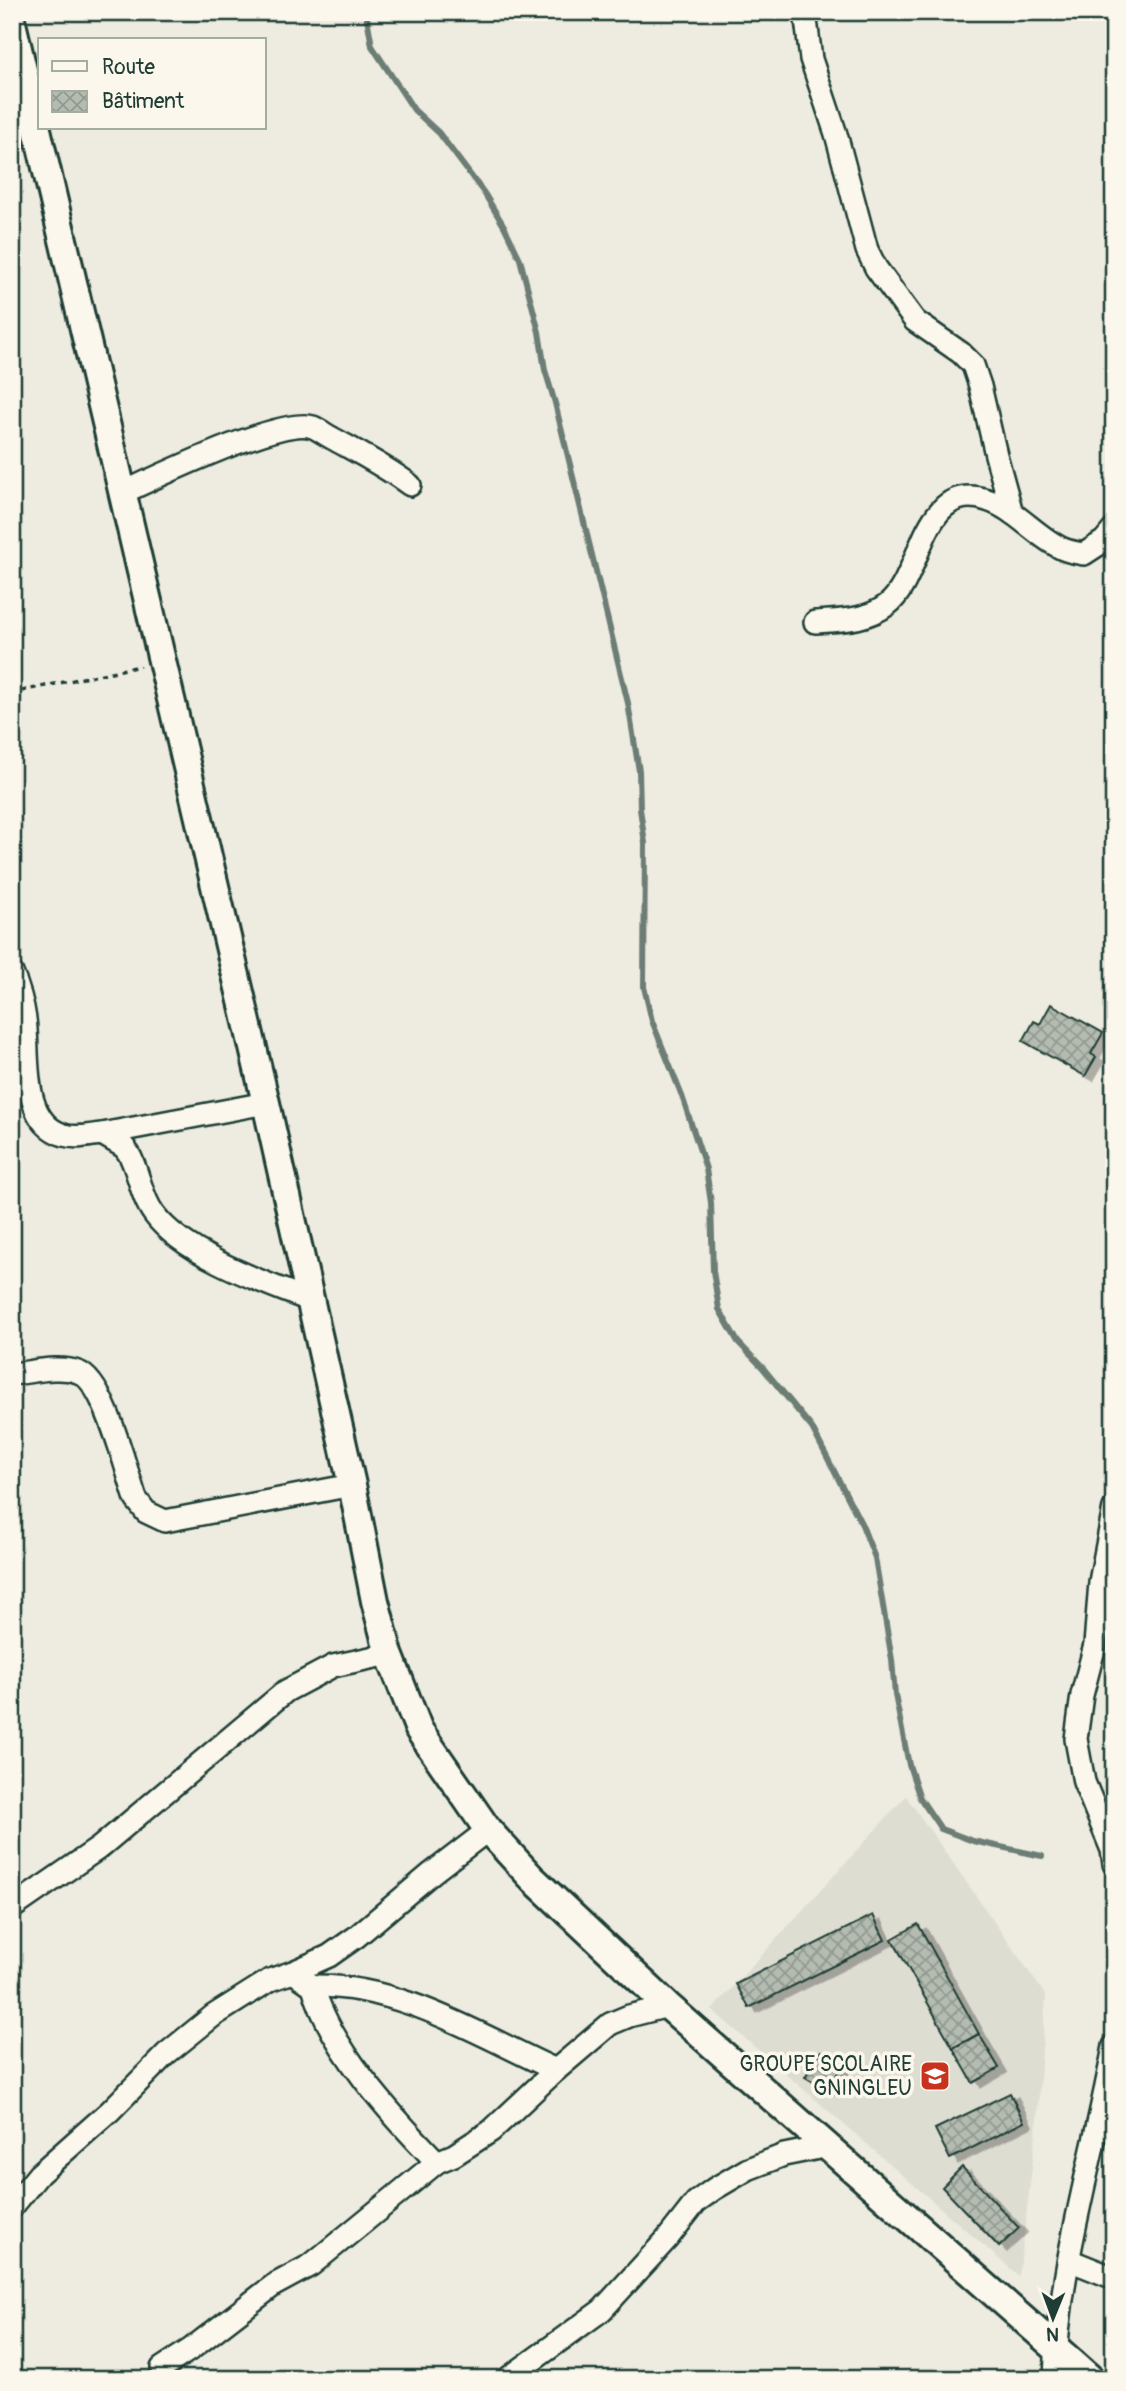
<svg xmlns="http://www.w3.org/2000/svg" width="1126" height="2391" font-family="Pangolin,sans-serif">
	<style>
		.built { fill: #ddddd2 }
		.lines { fill: none; stroke-linecap: round; stroke-linejoin: round }
		.stream { stroke: #6c7d74; stroke-width: 6 }
		.building { fill: url(#building-cross-hatch); stroke: #1f3d34; stroke-width: 2; filter: url(#shadow) }
		.minor-casing { stroke: #1f3d34; stroke-width: 26 }
		.tertiary-casing { stroke: #1f3d34; stroke-width: 32 }
		.path { stroke: #1f3d34; stroke-width: 3.5; stroke-dasharray: 5 5; stroke-linecap: butt }
		.minor { stroke: #fbf7ec; stroke-width: 21 }
		.tertiary { stroke: #fbf7ec; stroke-width: 26 }
		.labels { text-anchor: middle; dominant-baseline: central; stroke-width: 7; stroke-linejoin: round; paint-order: stroke }
		.poi-label { font-size: 21px; fill: #1f3d34; stroke: #fbf7ec; text-anchor: end }
	</style>
	<defs>
		<pattern id="building-cross-hatch" width="8" height="8" patternUnits="userSpaceOnUse" patternTransform="scale(1.75)"><rect width="8" height="8" fill="#b4bbb0"/><path d="M0 0l8 8M0 8l8-8" fill="none" stroke="#929990"/></pattern>
		<filter id="shadow"><feDropShadow dx="8" dy="4.5" stdDeviation="0" flood-color="#0004"/></filter>
	</defs>
	<rect width="100%" height="100%" fill="#eeece1"/>
	<filter id="ink" filterUnits="userSpaceOnUse"><feTurbulence type="fractalNoise" baseFrequency=".0143" numOctaves="2"/><feDisplacementMap in="SourceGraphic" scale="14" xChannelSelector="R" yChannelSelector="G"/><feConvolveMatrix kernelMatrix="1 2 1 2 8 2 1 2 1" color-interpolation-filters="sRGB"/></filter>
	<g filter="url(#ink)">
		<polygon class="built" points="906,1796 1046,1996 1036,2134 1019,2276 712,2010"/>
		<g class="lines">
			<polyline class="stream" points="366,12 372,46 414,110 439,133 484,193 504,226 520,259 539,332 545,370 555,403 628,703 639,771 640,809 645,843 644,987 652,1021 682,1096 706,1169 711,1203 713,1271 719,1309 738,1342 763,1368 812,1428 862,1525 875,1558 892,1660 895,1695 909,1765 920,1798 941,1829 973,1841 1042,1856"/>
		</g>
		<g class="building">
			<polygon points="1051,1004 1103,1033 1091,1054 1096,1057 1085,1076 1023,1041 1034,1021 1040,1024"/>
			<polygon points="873,1915 885,1940 749,2008 736,1984"/>
			<polygon points="918,1924 979,2034 953,2048 892,1939"/>
			<polygon points="979,2034 999,2068 973,2083 953,2048"/>
			<polygon points="821,2051 843,2065 827,2090 805,2077"/>
			<polygon points="1010,2093 1024,2122 950,2159 935,2129"/>
			<polygon points="962,2167 1019,2228 999,2247 942,2187"/>
		</g>
		<g class="lines">
			<g class="minor-casing">
				<g id="minor">
					<polyline points="805,12 811,59 836,134 867,250 876,268 915,321 961,353 973,365 980,386 996,455 1012,513"/>
					<path d="M122,493C155,478 282,416 313,427C320,430 326,435 332,438C359,453 385,466 410,485"/>
					<path d="M815,622C839,620 866,621 887,605C923,578 920,479 987,500C1016,509 1036,537 1063,549C1070,552 1078,553 1084,554L1104,541L1114,529"/>
					<path d="M12,973C18,987 23,1004 25,1019C30,1053 19,1122 64,1135C76,1139 89,1135 102,1134L266,1103"/>
					<path d="M102,1134L124,1147L129,1154C139,1172 141,1197 154,1214C184,1255 263,1282 309,1300"/>
					<path d="M12,1374C32,1372 59,1365 78,1372C105,1381 126,1471 136,1499L146,1512L165,1521L352,1485"/>
					<polyline points="1114,1508 1100,1582 1095,1645 1082,1695 1076,1739 1084,1782 1112,1850 1114,1864"/>
					<polyline points="12,1908 99,1848 286,1691 333,1666 389,1654"/>
					<polyline points="293,1972 329,1956 356,1937 432,1873 488,1830"/>
					<path d="M313,1986C401,1985 479,2035 556,2070"/>
					<path d="M12,2207L39,2174L110,2111L166,2054L213,2016L270,1980L293,1972L313,1986C329,2047 393,2117 437,2162L454,2155L491,2131L556,2070L610,2024L629,2016L668,2006"/>
					<polyline points="1069,2260 1114,2278"/>
					<polyline points="162,2368 191,2349 274,2285 311,2265 437,2162"/>
					<polyline points="507,2379 602,2310 667,2239 696,2202 714,2189 748,2169 784,2155 829,2146"/>
					<path d="M1055,2379C1058,2266 1094,2157 1114,2046"/>
				</g>
			</g>
			<g class="tertiary-casing">
				<polyline id="tertiary" points="12,23 266,1103 352,1485 375,1601 389,1654 419,1730 488,1830 532,1878 668,2006 1091,2379"/>
			</g>
			<polyline class="path" points="12,693 140,666"/>
			<use href="#minor" class="minor"/>
			<use href="#tertiary" class="tertiary"/>
		</g>
	</g>
	<defs>
		<g id="school-square" transform="scale(1.575)"><rect x="-9" y="-9" width="18" height="18" rx="4" fill="#c8321e" stroke="#fbf7ec"/><path d="M0-5L7-2L0 1L-7-2ZM-4 1L0 2.5L4 1V4Q0 6-4 4Z" fill="#fff"/></g>
	</defs>
	<g fill-rule="evenodd">
		<use href="#school-square" x="935" y="2076"/>
	</g>
	<g class="labels">
		<g class="poi-label">
			<text x="912" y="2064">GROUPE SCOLAIRE<tspan x="912" dy="24">GNINGLEU</tspan></text>
		</g>
	</g>
	<rect width="1126" height="2391" fill="none" stroke="#fbf7ec" stroke-width="42"/>
	<rect x="21" y="21" width="1084" height="2349" fill="none" stroke="#1f3d34" stroke-width="2.5" filter="url(#ink)"/>
	<rect x="38" y="38" width="228" height="91" fill="#fbf7ec" stroke="#a3ada2" stroke-width="2"/>
	<rect x="52" y="61" width="35" height="10" fill="#fbf7ec" stroke="#a3ada2" stroke-width="2"/>
	<text x="102" y="74" font-size="21" fill="#1f3d34">Route</text>
	<rect x="52" y="91" width="35" height="21" fill="url(#building-cross-hatch)" stroke="#a3ada2" stroke-width="2"/>
	<text x="102" y="108" font-size="21" fill="#1f3d34">Bâtiment</text>
	<g transform="translate(1053 2318) rotate(181)" stroke="#fbf7ec" stroke-width="5" paint-order="stroke">
	<path d="M0-5L12 26L0 18L-12 26Z" fill="#1f3d34"/>
	<text y="-10" font-size="19" font-weight="bold" text-anchor="middle" fill="#1f3d34">N</text>
	</g>
</svg>
